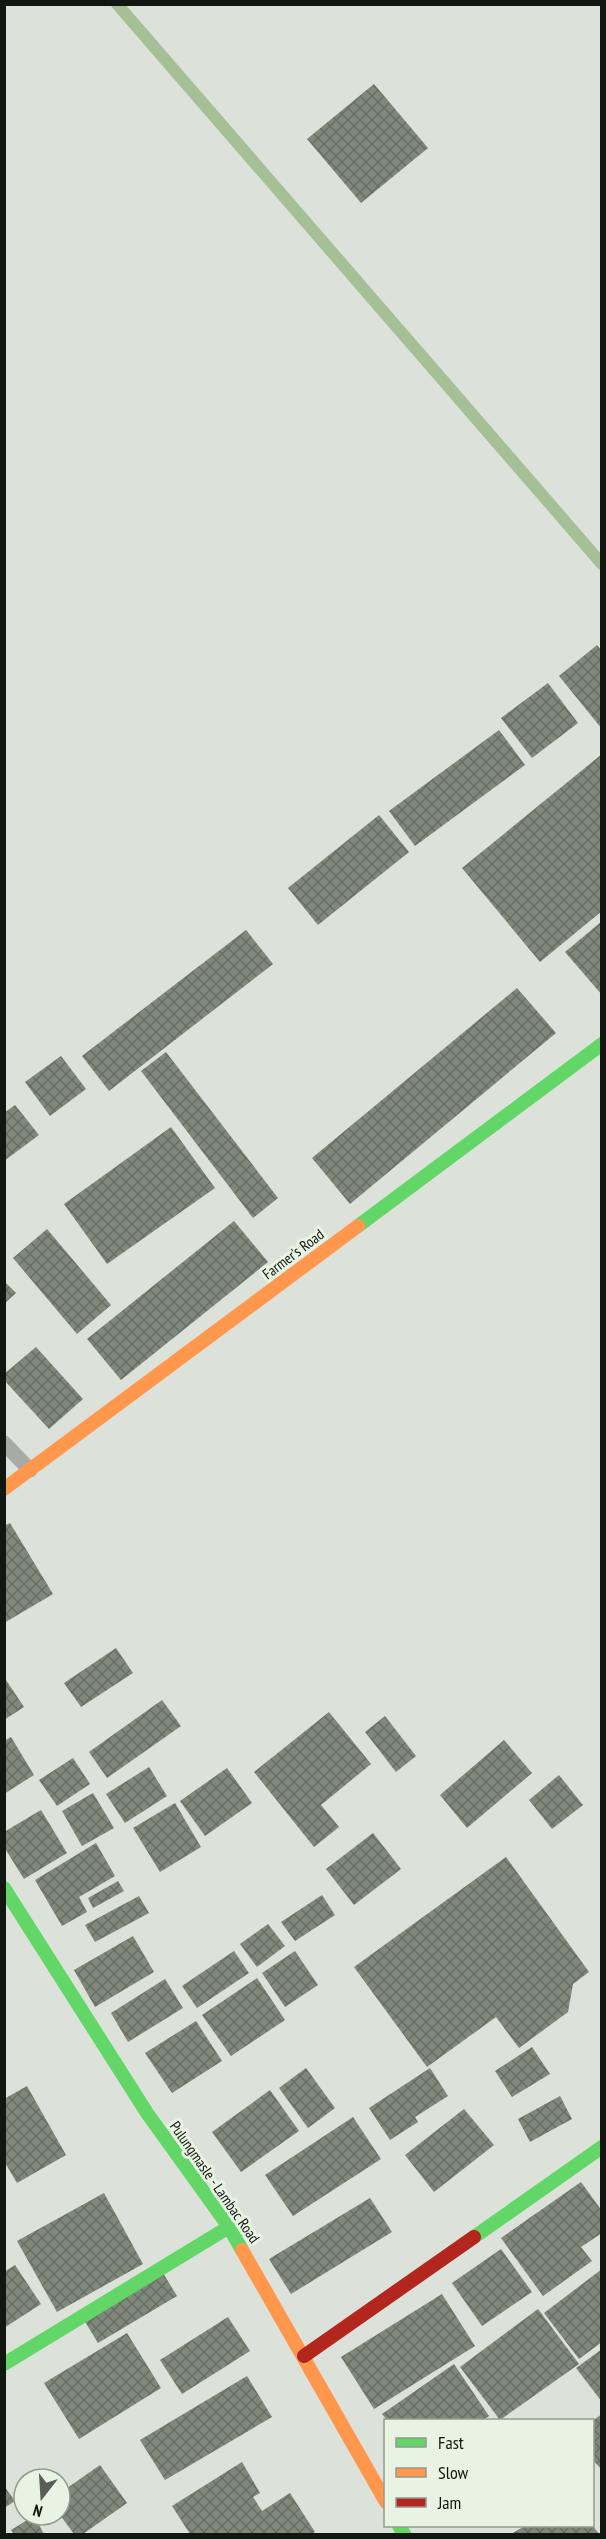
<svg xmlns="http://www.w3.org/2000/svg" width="606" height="2539" font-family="'PT Sans Narrow',sans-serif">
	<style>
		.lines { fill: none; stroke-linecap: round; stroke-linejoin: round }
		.stream { stroke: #a5c097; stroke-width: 12 }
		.building { fill: url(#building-cross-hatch) }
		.lane { stroke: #a7aaa6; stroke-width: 15 }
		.fast { stroke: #63d668; stroke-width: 14 }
		.slow { stroke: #ff974d; stroke-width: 14 }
		.jam { stroke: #b3261e; stroke-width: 14 }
		.labels { text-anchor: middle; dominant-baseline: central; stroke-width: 6; stroke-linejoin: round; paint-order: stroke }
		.street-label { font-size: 15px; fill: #121610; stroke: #e8f3e3 }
	</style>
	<defs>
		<pattern id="building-cross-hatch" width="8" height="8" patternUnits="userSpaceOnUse" patternTransform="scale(1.5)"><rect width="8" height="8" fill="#80887b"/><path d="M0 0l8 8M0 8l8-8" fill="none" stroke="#676e63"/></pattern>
	</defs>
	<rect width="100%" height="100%" fill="#dce2da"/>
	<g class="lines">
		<polyline class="stream" points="117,4 602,564"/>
	</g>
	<g class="building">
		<polygon points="374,84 428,148 361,203 307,139"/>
		<polygon points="597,645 602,651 602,729 559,676"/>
		<polygon points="548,683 578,723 532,758 501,718"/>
		<polygon points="499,730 525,765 415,846 389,811"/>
		<polygon points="602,754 602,911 540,962 462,868"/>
		<polygon points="379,815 409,852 318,925 288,888"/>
		<polygon points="602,921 602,995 565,952"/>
		<polygon points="246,930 273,964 109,1091 82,1056"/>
		<polygon points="517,988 556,1033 350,1204 312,1158"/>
		<polygon points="166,1052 278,1198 253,1218 141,1071"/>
		<polygon points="61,1056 86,1089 50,1116 25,1082"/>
		<polygon points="15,1105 39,1135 4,1161 4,1113"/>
		<polygon points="171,1127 215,1188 107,1264 64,1204"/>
		<polygon points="234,1221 268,1262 121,1380 87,1339"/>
		<polygon points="47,1229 111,1305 77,1334 13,1258"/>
		<polygon points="4,1281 16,1293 4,1304"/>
		<polygon points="36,1347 83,1399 49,1429 4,1380 4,1374"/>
		<polygon points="10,1523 53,1594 4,1623 4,1526"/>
		<polygon points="116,1648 133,1673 81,1707 64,1683"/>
		<polygon points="4,1677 24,1707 4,1720"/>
		<polygon points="162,1700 181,1726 107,1778 89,1752"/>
		<polygon points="329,1712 371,1764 321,1805 339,1827 314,1847 254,1772"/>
		<polygon points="385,1716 416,1756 396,1772 365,1732"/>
		<polygon points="11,1737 34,1775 4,1794 4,1741"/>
		<polygon points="504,1740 532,1773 467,1828 440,1795"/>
		<polygon points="73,1758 90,1784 57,1806 39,1780"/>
		<polygon points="149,1767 167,1796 125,1823 106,1794"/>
		<polygon points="227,1768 252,1803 205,1836 180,1801"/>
		<polygon points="559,1775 583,1805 552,1829 529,1800"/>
		<polygon points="93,1793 114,1828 82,1846 62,1811"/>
		<polygon points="175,1803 201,1847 160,1872 133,1828"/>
		<polygon points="41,1810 67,1853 24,1879 4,1847 4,1832"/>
		<polygon points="373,1833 401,1869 354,1905 326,1869"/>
		<polygon points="96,1843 115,1876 79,1897 87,1912 62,1926 35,1880"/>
		<polygon points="506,1857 589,1972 573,1984 568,2012 519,2048 496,2017 427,2067 354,1967"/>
		<polygon points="118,1881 124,1891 93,1908 88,1898"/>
		<polygon points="322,1895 335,1915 295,1941 281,1922"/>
		<polygon points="139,1896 149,1913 95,1942 85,1925"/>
		<polygon points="268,1924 285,1946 257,1967 240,1944"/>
		<polygon points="133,1936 154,1972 95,2007 74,1970"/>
		<polygon points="234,1951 249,1973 197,2008 182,1986"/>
		<polygon points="295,1951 318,1985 285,2007 262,1973"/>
		<polygon points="257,1978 285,2020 231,2056 202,2015"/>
		<polygon points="165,1979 183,2008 128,2042 111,2013"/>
		<polygon points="196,2021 222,2061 172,2093 145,2053"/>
		<polygon points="532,2047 550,2074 512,2097 495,2071"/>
		<polygon points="306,2068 335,2108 308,2128 279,2088"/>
		<polygon points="430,2068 448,2096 415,2117 418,2122 390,2140 369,2108"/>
		<polygon points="27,2086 66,2155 17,2183 4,2161 4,2099"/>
		<polygon points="270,2090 299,2131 241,2172 212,2132"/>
		<polygon points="560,2096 572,2119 530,2142 518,2119"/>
		<polygon points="464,2109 494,2145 434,2192 405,2155"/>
		<polygon points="353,2117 381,2159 293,2216 265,2175"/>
		<polygon points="581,2182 602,2211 602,2233 581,2247 592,2261 543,2296 501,2238"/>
		<polygon points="104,2193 143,2264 57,2312 17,2241"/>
		<polygon points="370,2198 392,2232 291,2294 269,2259"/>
		<polygon points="501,2249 532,2292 482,2326 452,2283"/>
		<polygon points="15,2265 41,2304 4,2328 4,2272"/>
		<polygon points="602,2269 602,2342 579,2359 544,2313"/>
		<polygon points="163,2273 177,2296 98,2343 84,2320"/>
		<polygon points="442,2294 475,2346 374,2409 341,2357"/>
		<polygon points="538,2309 579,2364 500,2420 460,2367"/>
		<polygon points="228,2317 250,2351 182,2394 160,2360"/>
		<polygon points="127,2333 161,2388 79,2439 44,2383"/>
		<polygon points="602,2349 602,2402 576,2368"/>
		<polygon points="454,2364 489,2416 483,2420 387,2420 382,2414"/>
		<polygon points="247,2376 272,2417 165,2480 140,2440"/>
		<polygon points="602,2414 602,2470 592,2459 592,2421"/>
		<polygon points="242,2462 260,2493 253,2497 262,2511 290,2493 315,2532 311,2534 190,2534 172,2506"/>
		<polygon points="100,2465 127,2503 83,2534 74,2534 60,2515 60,2493"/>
		<polygon points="4,2486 15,2501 4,2508"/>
		<polygon points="34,2516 44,2534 14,2534 11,2530"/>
		<polygon points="525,2526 593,2526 599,2534 511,2534"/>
	</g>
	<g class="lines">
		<polyline class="lane" points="4,1443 30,1470"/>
		<g class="fast">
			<polyline points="358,1226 602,1044"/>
			<polyline points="4,1888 147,2113 229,2227 242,2250"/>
			<polyline points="474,2237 602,2147"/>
			<polyline points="4,2364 229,2227"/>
			<polyline points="399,2526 404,2534"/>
		</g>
		<g class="slow">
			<polyline points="4,1489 358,1226"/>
			<polyline points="242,2250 386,2502"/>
		</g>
		<polyline class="jam" points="304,2356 474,2237"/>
	</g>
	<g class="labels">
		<g class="street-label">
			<text transform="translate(293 1254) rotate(-37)">Farmer's Road</text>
			<text transform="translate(215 2182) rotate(55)">Pulungmasle - Lambac Road</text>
		</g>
	</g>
	<rect width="606" height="2539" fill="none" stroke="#121610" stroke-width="12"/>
	<rect x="384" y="2419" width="210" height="108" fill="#e8f3e3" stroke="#929b8f" stroke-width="1.5"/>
	<rect x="396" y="2438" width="30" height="9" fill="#63d668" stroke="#929b8f" stroke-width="1.5"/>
	<text x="438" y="2449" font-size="18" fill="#121610">Fast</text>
	<rect x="396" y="2468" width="30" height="9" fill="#ff974d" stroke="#929b8f" stroke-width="1.5"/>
	<text x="438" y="2479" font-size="18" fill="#121610">Slow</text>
	<rect x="396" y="2498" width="30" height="9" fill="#b3261e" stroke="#929b8f" stroke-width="1.5"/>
	<text x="438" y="2509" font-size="18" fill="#121610">Jam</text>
	<g transform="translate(42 2497) rotate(197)"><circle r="28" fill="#e8f3e3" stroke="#929b8f" stroke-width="1.5"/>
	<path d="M0-4.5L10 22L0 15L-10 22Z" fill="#595d57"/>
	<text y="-9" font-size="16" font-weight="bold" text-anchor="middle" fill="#121610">N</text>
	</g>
</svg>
